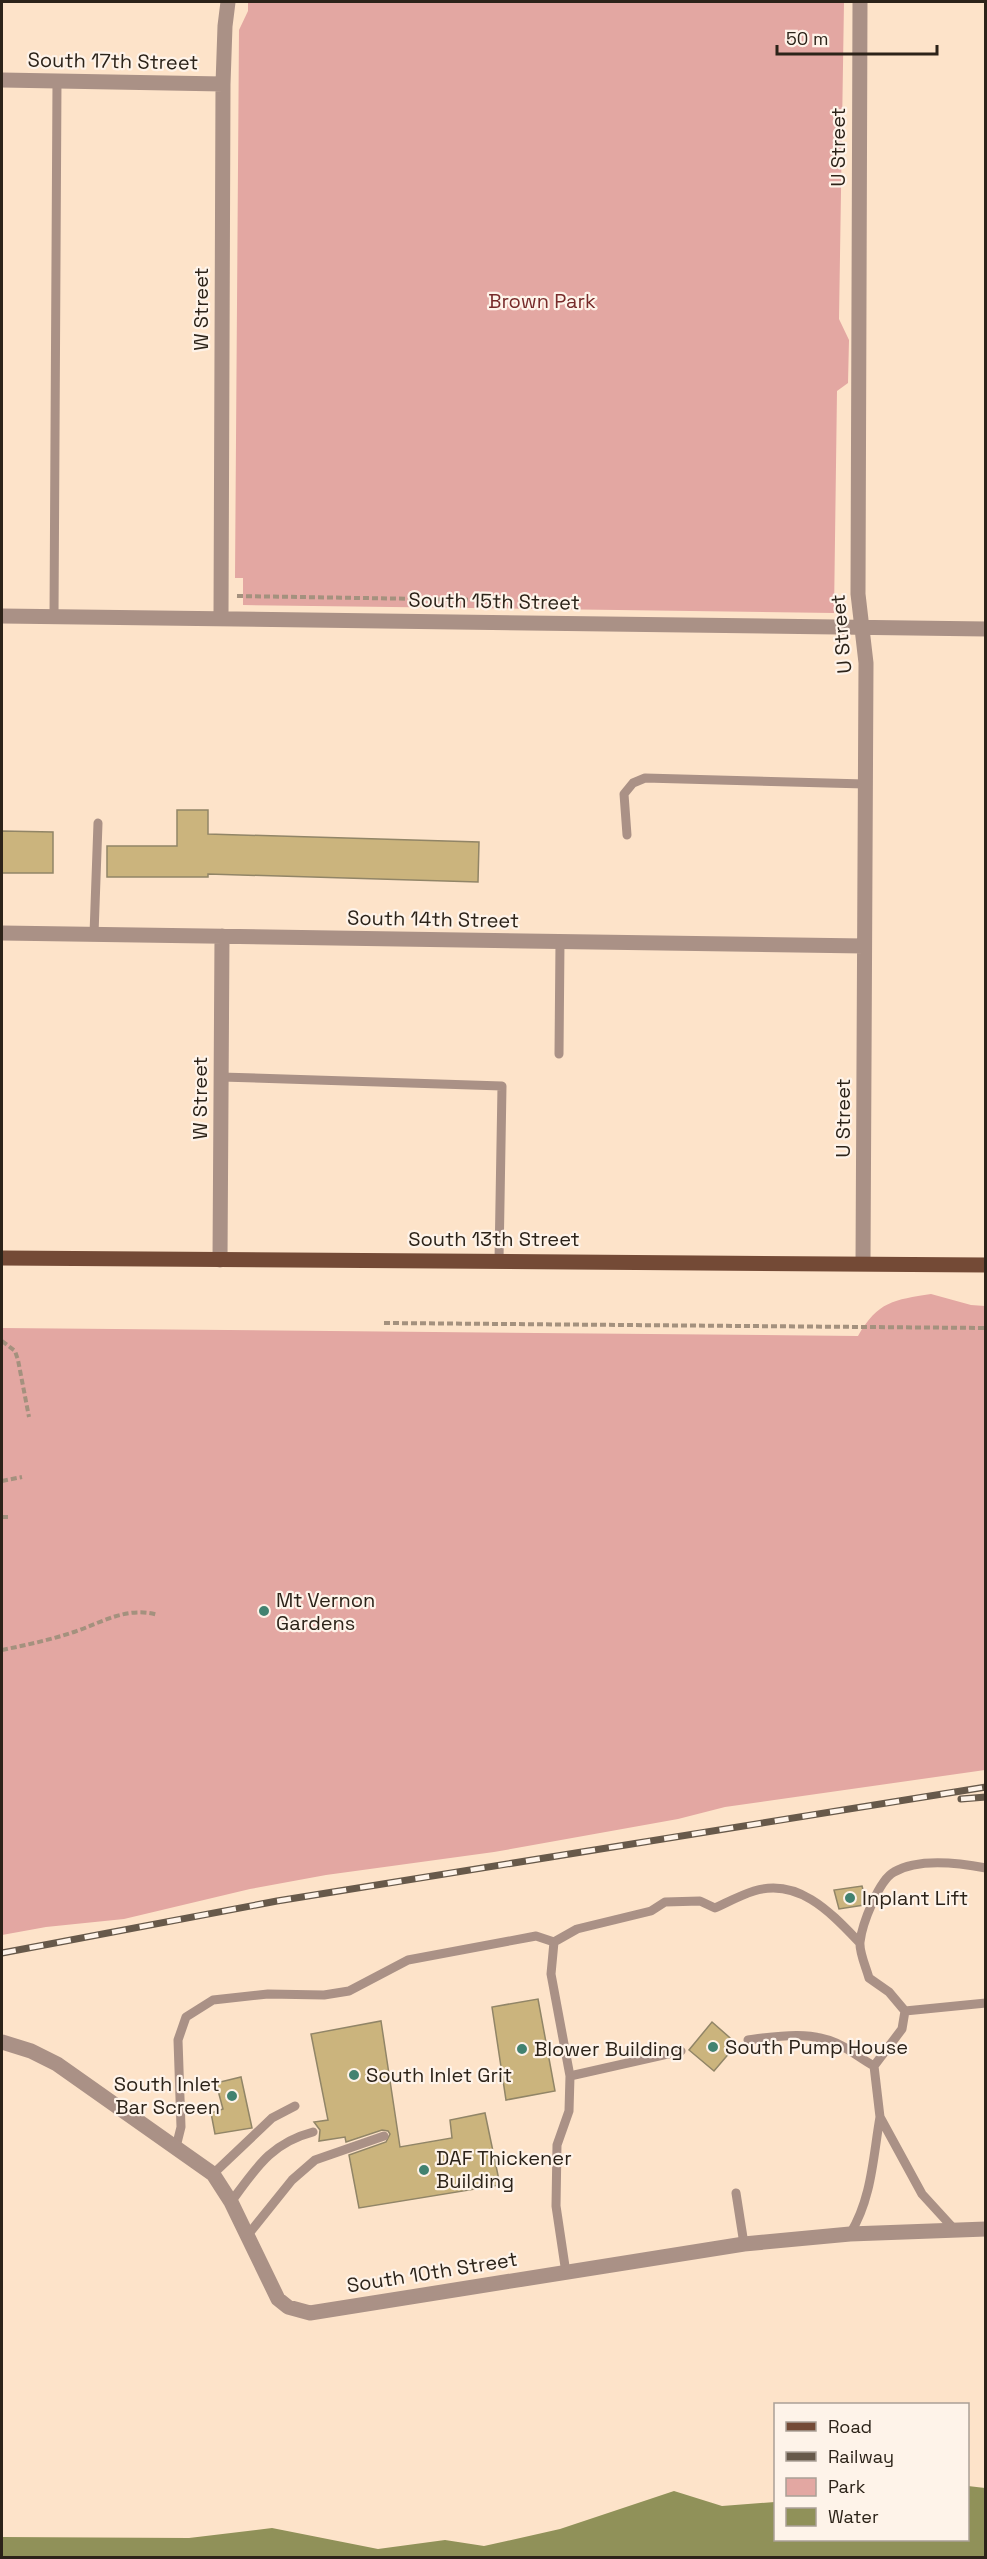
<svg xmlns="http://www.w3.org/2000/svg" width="987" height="2559" font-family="'Space Grotesk',sans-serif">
	<rect width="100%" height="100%" fill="#fde3c9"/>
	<path fill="#e3a7a2" d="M248,2H844L839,319L849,340L848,383L837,391L834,613L243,605V578H235L239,30L248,11Z
		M931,1294L971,1305L985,1306V1770L725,1807L678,1819L494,1852L326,1875L250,1889L124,1919L46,1927L2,1935V1328L858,1336C878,1301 894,1300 931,1294Z"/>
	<path fill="#909159" d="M968,2486L985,2488V2557H2V2537L189,2538L272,2528L378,2549L445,2540L484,2546L560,2529L674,2491L722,2506L775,2502L776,2540H968Z"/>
	<path fill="#cbb47d" stroke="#918567" stroke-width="1.5" d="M177,810H208V834L479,842L478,882L208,874V877H107V846H177Z
		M2,831L53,832V873H2Z
		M862,1886L866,1901L864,1905L839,1909L834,1890Z
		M538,1999L555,2091L506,2100L492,2007Z
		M381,2021L400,2147L452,2138L450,2120L485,2113L500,2185L359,2208L349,2155L386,2142L390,2134L388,2131L382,2130L346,2142L345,2137L319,2141L320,2130L314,2122L328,2120L311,2034Z
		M712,2022L737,2044L714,2071L689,2050Z
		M241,2077L252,2128L215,2134L211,2113L223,2109L216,2083Z"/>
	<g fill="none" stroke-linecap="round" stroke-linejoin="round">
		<path stroke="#a4917e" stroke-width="4" stroke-dasharray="6 3" stroke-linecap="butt" d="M237,596L486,600
			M384,1323L986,1328
			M2,1341L15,1351L18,1360L29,1417
			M2,1481L22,1477
			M2,1517H8
			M2,1650C26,1645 50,1640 74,1632C103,1622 127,1606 158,1615"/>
		<path stroke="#aa9186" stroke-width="9" d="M54,616L57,81
			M627,835L624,794L633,783L645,778L865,784
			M94,934L98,823
			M559,1054L560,942
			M221,1077L502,1086L499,1260
			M905,2011L986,2003
			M748,2040C777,2036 814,2030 842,2046C853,2052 863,2060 874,2066
			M570,2076L681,2051
			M176,2147L181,2127L178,2040L186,2017L213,2000L268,1994L324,1995L349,1991L408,1960L536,1936L554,1942
			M213,2174L272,2118L295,2106
			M736,2193L744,2244
			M231,2202C256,2168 271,2143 313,2132
			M954,2229L922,2194L880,2117L874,2066L902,2029L905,2011L889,1992L869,1978C866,1967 859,1952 860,1942C862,1924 879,1880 894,1872C918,1858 960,1863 986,1868
			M850,2234C872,2198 873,2157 880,2117
			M247,2236L292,2180L315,2160L384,2136
			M566,2273L556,2206L557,2145L569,2111L570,2076L551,1974L554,1942L577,1929L651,1911L665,1902L700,1901L715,1908C728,1902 741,1895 754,1891C799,1877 832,1914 860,1943"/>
		<path stroke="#aa9186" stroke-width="15" d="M860,2L858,594L866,663L863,1263
			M2,80L223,84
			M2,616L986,629
			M221,618L223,84L225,26L228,2
			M2,933L864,946
			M220,1260L222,936
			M2,2042L31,2051L57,2064L213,2174L231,2202L278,2299L288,2307L310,2313L744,2244L850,2234L986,2229"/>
		<path stroke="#744a36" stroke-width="15" d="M2,1258L986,1265"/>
		<g stroke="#67594a" stroke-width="7">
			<path id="rail" d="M961,1799L986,1797
				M2,1953L277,1901L986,1787"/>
		</g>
		<use href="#rail" stroke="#fef3e9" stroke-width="4.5" stroke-dasharray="14" stroke-linecap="butt"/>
	</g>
	<g fill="#428270" stroke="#fef3e9" stroke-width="2">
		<circle cx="264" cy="1611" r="6"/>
		<circle cx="850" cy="1898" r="6"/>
		<circle cx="713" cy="2047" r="6"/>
		<circle cx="522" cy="2049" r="6"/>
		<circle cx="354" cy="2075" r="6"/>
		<circle cx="232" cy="2096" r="6"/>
		<circle cx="424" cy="2170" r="6"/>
	</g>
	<g text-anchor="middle" stroke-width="4.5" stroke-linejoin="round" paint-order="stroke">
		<g font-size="20" fill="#2c2319" stroke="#fef3e9">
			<text transform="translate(113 61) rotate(1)" y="7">South 17th Street</text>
			<text transform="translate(838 147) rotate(-90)" y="7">U Street</text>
			<text transform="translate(201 309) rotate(-90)" y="7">W Street</text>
			<text transform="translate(494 601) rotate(1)" y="7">South 15th Street</text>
			<text transform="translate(841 634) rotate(-95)" y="7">U Street</text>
			<text transform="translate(433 919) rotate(1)" y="7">South 14th Street</text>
			<text transform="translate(200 1098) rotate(-90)" y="7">W Street</text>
			<text transform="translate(843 1118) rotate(-90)" y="7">U Street</text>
			<text x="494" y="1246">South 13th Street</text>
			<text transform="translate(432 2272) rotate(-9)" y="7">South 10th Street</text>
		</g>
		<g font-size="20" fill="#772b2a" stroke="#fef3e9">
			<text x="542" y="308">Brown Park</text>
		</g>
		<g font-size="20" fill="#2c2319" stroke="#fef3e9" text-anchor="start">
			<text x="276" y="1607">Mt Vernon<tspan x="276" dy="23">Gardens</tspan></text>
			<text x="862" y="1905">Inplant Lift</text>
			<text x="725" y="2054">South Pump House</text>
			<text x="534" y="2056">Blower Building</text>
			<text x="366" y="2082">South Inlet Grit</text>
			<text x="220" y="2091" text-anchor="end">South Inlet<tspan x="220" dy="23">Bar Screen</tspan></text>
			<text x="436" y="2165">DAF Thickener<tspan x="436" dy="23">Building</tspan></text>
		</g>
	</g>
	<rect width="987" height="2559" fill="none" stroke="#2c2319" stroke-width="6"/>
	<rect x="774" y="2403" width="195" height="138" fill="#fef3e9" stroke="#aaa096" stroke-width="1.5"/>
	<rect x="786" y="2422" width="30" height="9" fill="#744a36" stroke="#aaa096" stroke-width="1.5"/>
	<text x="828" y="2433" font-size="18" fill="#2c2319">Road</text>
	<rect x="786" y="2452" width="30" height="9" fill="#67594a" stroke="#aaa096" stroke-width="1.5"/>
	<text x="828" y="2463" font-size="18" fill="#2c2319">Railway</text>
	<rect x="786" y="2478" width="30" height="18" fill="#e3a7a2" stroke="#aaa096" stroke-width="1.5"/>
	<text x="828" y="2493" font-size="18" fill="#2c2319">Park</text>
	<rect x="786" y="2508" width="30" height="18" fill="#909159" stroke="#aaa096" stroke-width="1.5"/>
	<text x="828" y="2523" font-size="18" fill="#2c2319">Water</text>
	<path d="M777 45v9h160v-9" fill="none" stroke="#2c2319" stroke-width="3"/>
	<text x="786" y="45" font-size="18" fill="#2c2319" stroke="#fef3e9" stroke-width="4.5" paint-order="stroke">50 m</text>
</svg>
